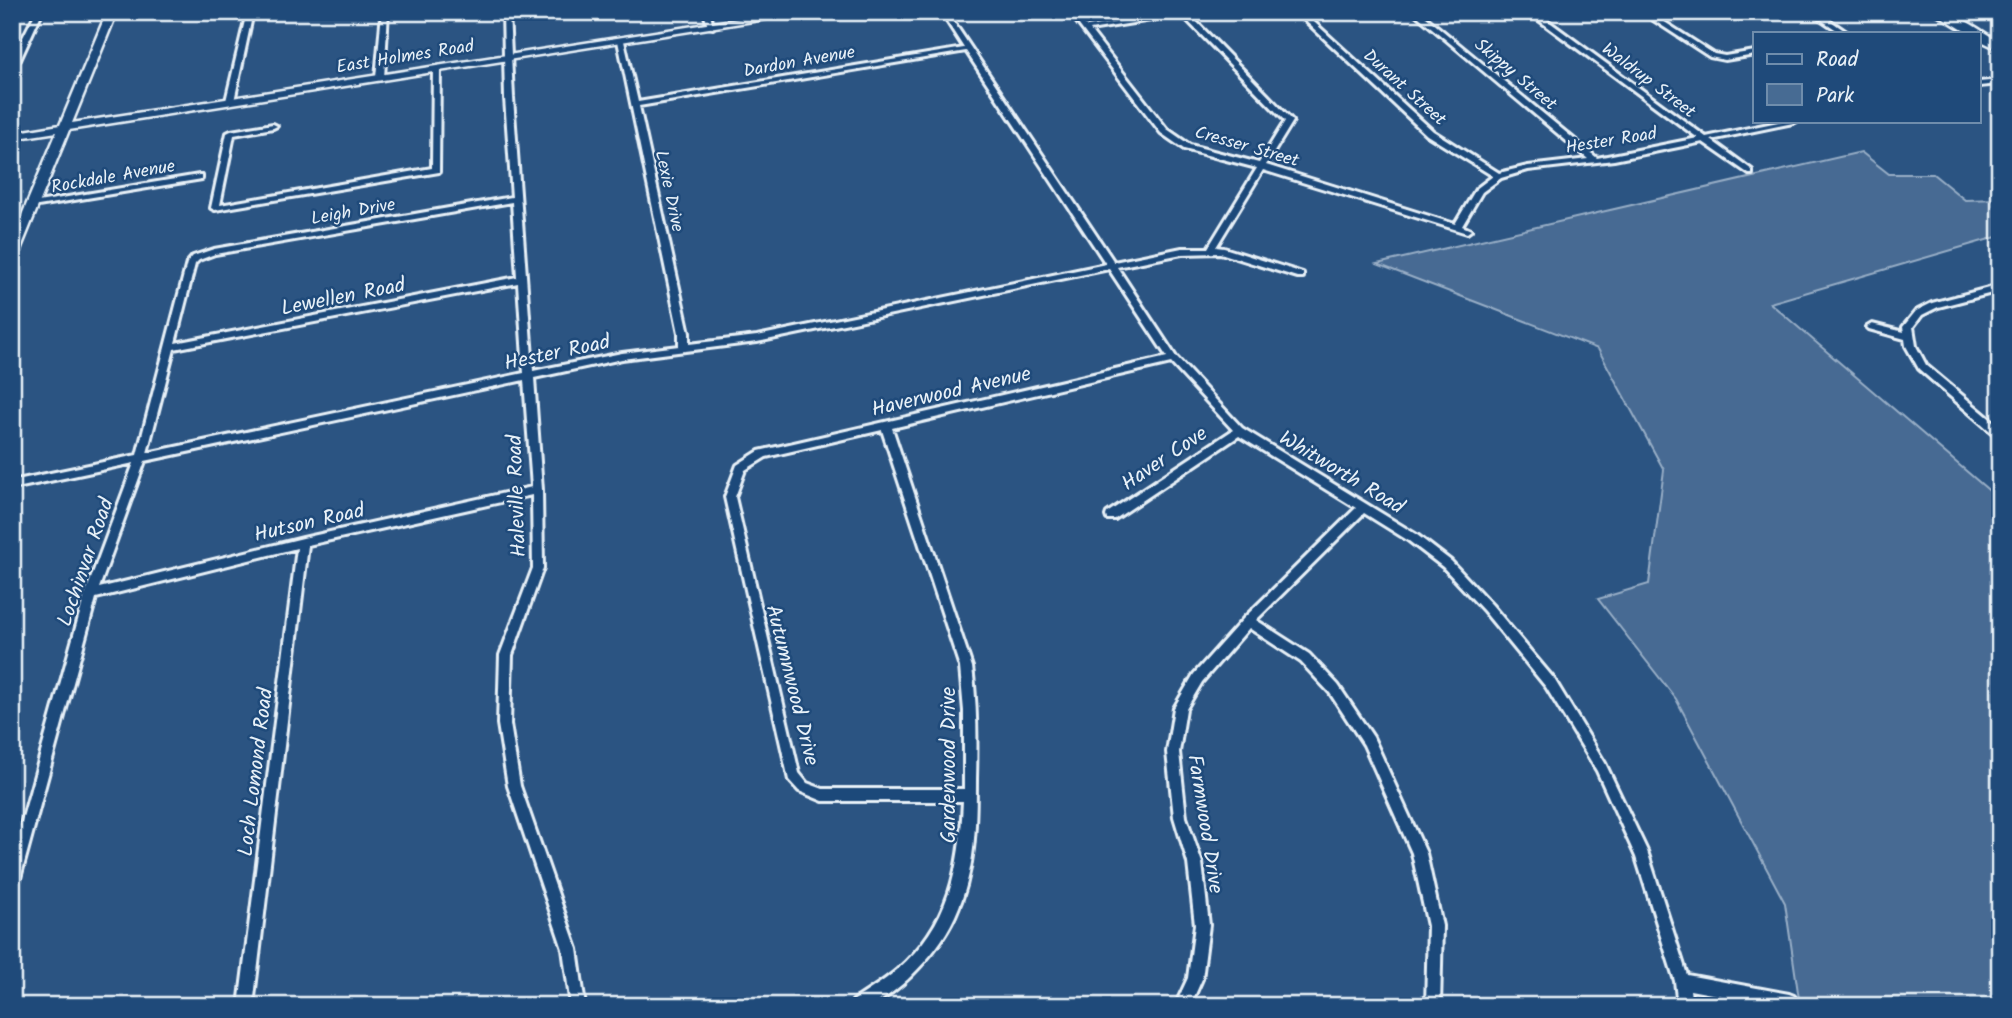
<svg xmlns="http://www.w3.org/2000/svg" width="2012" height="1018" font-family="Kalam,sans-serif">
	<rect width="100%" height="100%" fill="#2b5482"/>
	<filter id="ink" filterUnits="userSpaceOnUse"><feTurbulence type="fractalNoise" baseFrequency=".0143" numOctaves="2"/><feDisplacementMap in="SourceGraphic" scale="14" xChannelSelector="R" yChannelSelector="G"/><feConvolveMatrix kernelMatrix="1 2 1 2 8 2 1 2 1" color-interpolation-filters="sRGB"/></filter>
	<g filter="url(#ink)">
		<path fill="#476b93" stroke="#98aec6" stroke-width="2" d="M1861,152L1889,174H1933L1965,200L2000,199V236L1770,303L2000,500V1006H1800L1785,903L1676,699L1598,599L1649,584L1664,470L1598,349L1377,264Z"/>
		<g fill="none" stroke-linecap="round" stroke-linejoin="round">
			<g stroke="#e8f1f8" stroke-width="6">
				<path id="street" d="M36,12H42L20,60L12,63V59Z
					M247,12H253L234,101L230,103L226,101Z
					M382,12H388L384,78L380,80L376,78Z
					M503,12H509L513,98L533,371L622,353L679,346V333L618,41L621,39L624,41L638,102L964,48L941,12H947L1114,262L1182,248H1208L1257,168L1184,149L1161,133L1069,12H1076L1087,27L1176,12H1187L1293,121L1266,165L1455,224L1476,189L1493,176L1427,135L1296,12H1303L1433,131L1499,173L1528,166L1588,159L1413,12H1420L1597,158L1698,138L1528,12H1536L1706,137L1783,121H1797L1793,123L1711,140L1752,170V174H1749L1703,142L1614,160L1528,170L1501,178L1482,192L1462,226L1471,230L1467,233L1263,170L1216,247L1224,248L1303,273V277H1297L1220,253L1182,254L1117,267L1176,357L1242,428L1417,535L1451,561L1492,605L1554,679L1605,763L1647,851L1687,975L1789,994L1794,996L1796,1001L1794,1006H1776L1690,990L1692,1006H1678L1675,981L1636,857L1597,771L1546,687L1484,611L1443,567L1409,541L1364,513L1256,620L1309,654L1338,685L1373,737L1426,853L1442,926L1440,1006H1426L1428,926L1412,853L1364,745L1330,693L1301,662L1249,628L1202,682L1186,709L1179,752L1186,817L1202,863L1209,925L1202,979L1190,1006H1175L1188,978L1195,925L1188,863L1174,817L1167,752L1174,708L1194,674L1244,618L1356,508L1239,436L1115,519H1107L1106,516L1107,513L1233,430L1171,363L892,428L972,667C977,704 977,742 976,779C976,825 975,874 955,916C944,940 929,958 911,976C902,985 884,1000 872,1005C866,1007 857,1006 851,1006L853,1001C867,991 883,982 897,970C950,924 960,868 963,801H823L799,791L789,780L725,497L737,465L759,451L1167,357L1109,269L757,342L622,359L534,378L542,490L543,568L512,655L510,724L520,786L577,949L585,1006H571L563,949L508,786L498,724L500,655L533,568L532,495L308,545L253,1006H239L297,548L96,598L19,882L17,887L12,889V857L85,595L134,463L12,489V481L137,455L187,263L193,256L214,249L512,197L505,98ZM1182,15L1285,121L1259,163L1190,145L1167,129L1090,30ZM966,51L1106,264L757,336L689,344V333L639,106ZM512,202L517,277L175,343L195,264L199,260L215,254ZM518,283L524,373L147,453L174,349ZM524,380L532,487L303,538L99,588L145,461ZM882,430L960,667L964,711V789H823L807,783L799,773L735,497L745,470L766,457Z
					M704,12H710L713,28L708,27Z
					M1641,12H1649L1714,54L1725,56L1755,51V55L1725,60L1710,57Z
					M1810,12H1818L1848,33H1841Z
					M433,67L440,69L439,172L215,210L211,208L227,133L231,131L273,124L277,126L273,128L234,135L220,205L432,168Z
					M2000,80V84L1979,86V82Z
					M199,175H202V179L32,207L28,205L32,203Z
					M2000,285V291L1938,307L1922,315L1913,327L1916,346L1926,365L2000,427V437L1996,436L1919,369L1906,346L1905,339L1869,329L1867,327L1872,324L1904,332L1903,327L1916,311L1932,303Z"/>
			</g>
			<g stroke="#e8f1f8" stroke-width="5">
				<path id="secondary" d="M107,12H117L72,123L783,12H809L69,130L18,255L12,259V239L57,132L12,139V133L60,125Z"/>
			</g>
			<g stroke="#e8f1f8" stroke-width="5">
				<path id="primary" d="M1934,12C1958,12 1979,30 2000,42V50L1979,40V33H1968Z"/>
			</g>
			<use href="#street" fill="#1f4a7a" fill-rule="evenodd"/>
			<use href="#secondary" fill="#1f4a7a" fill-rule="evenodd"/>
			<use href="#primary" fill="#1f4a7a" fill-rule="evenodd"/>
		</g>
	</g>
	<g text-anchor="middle" stroke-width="5" stroke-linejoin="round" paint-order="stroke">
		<g font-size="18" fill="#e8f1f8" stroke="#1f4a7a">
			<text transform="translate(405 56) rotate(-9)" y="6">East Holmes Road</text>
			<text transform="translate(799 61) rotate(-10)" y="6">Dardon Avenue</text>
			<text transform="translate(1516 74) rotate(40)" y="6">Skippy Street</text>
			<text transform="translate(1649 80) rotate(37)" y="6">Waldrup Street</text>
			<text transform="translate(1405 87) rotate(42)" y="6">Durant Street</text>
			<text transform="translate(1611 140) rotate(-9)" y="6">Hester Road</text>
			<text transform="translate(1247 146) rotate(16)" y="6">Cresser Street</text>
			<text transform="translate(113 176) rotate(-10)" y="6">Rockdale Avenue</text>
			<text transform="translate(670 191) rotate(78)" y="6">Lexie Drive</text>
			<text transform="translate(353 211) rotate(-10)" y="6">Leigh Drive</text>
		</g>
		<g font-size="21" fill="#e8f1f8" stroke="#1f4a7a">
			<text transform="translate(343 296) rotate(-11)" y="7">Lewellen Road</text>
			<text transform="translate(557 352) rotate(-12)" y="7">Hester Road</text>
			<text transform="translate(951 391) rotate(-13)" y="7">Haverwood Avenue</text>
			<text transform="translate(1164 458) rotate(-34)" y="7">Haver Cove</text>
			<text transform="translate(1342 472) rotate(31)" y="7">Whitworth Road</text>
			<text transform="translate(516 496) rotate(-92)" y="7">Haleville Road</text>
			<text transform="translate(309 522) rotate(-13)" y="7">Hutson Road</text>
			<text transform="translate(85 562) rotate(-71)" y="7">Lochinvar Road</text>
			<text transform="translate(793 685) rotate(76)" y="7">Autumnwood Drive</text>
			<text transform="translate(948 765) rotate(-90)" y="7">Gardenwood Drive</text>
			<text transform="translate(255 772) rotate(-83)" y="7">Loch Lomond Road</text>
			<text transform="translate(1206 824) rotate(81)" y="7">Farmwood Drive</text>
		</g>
	</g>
	<rect width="2012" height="1018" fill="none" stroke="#1f4a7a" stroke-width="42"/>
	<rect x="21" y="21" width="1970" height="976" fill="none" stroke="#e8f1f8" stroke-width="2.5" filter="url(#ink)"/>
	<rect x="1753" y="32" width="228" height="91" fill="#1f4a7a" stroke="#6f8dac" stroke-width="2"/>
	<rect x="1767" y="54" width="35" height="10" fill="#1f4a7a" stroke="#6f8dac" stroke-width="2"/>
	<text x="1816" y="66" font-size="21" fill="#e8f1f8">Road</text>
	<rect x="1767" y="84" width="35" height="21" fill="#476b93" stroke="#6f8dac" stroke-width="2"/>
	<text x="1816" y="102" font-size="21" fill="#e8f1f8">Park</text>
</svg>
